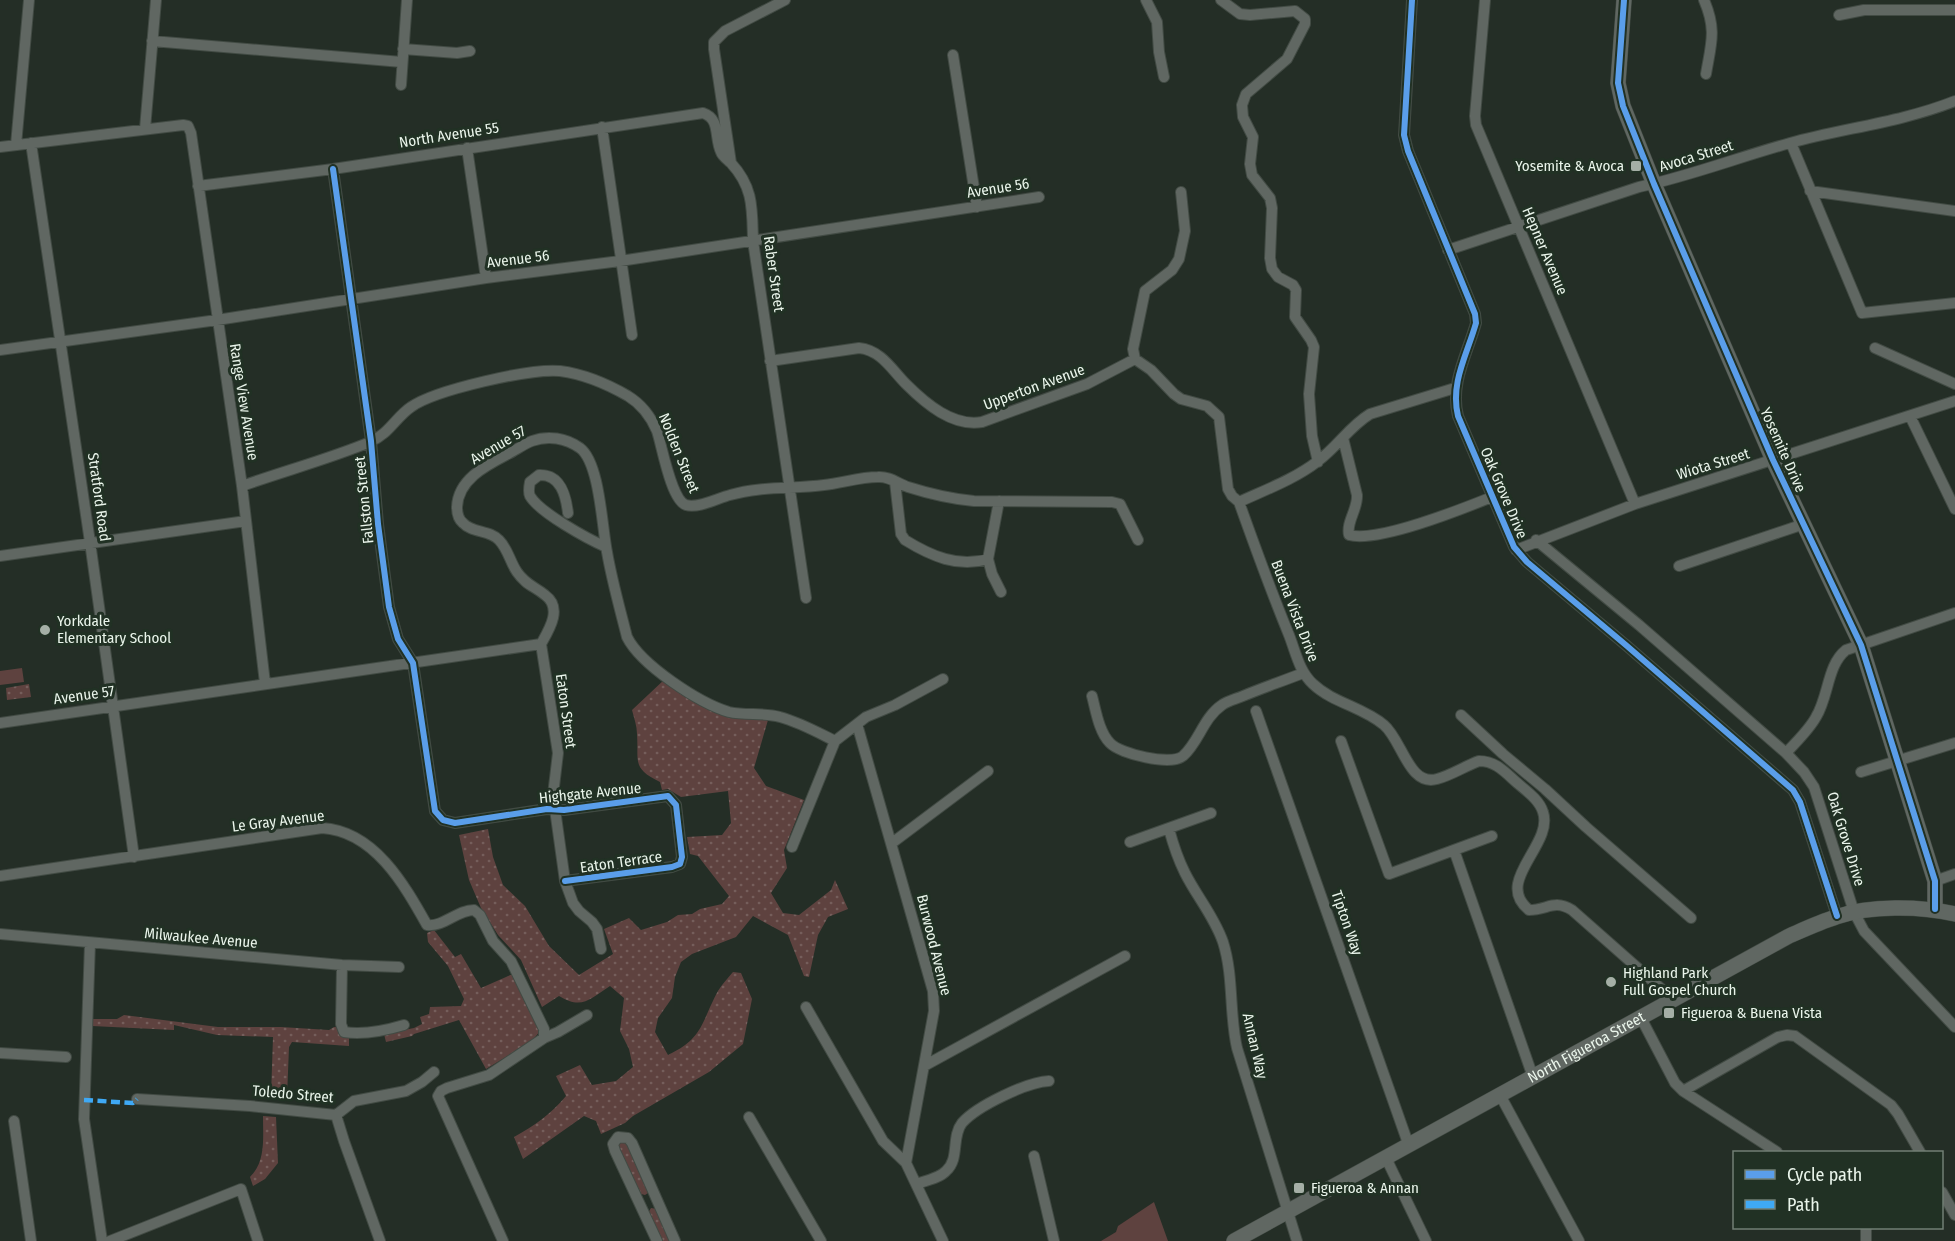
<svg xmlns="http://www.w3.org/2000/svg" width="1955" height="1241" font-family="'Fira Sans Condensed',sans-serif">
	<defs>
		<pattern id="grass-dots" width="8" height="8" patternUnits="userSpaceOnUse" patternTransform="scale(1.5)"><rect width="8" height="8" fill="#5e423f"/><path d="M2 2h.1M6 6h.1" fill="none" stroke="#755e5b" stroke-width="1.8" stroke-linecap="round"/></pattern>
	</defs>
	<rect width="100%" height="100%" fill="#242e26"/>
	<path fill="url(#grass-dots)" d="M665,679L704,705L768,720L754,768L766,786L804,800L784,850L787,868L771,893L783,913L799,915L831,890L835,880L848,909L828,917L818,935L809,977L804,976L788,935L753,916L736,937L692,954L681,962L675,977L672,998L658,1018L655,1032L668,1055C704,1038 701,1022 718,991C722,984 728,978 733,972L741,973L752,999L743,1044L709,1072L633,1116L625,1123L601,1134L596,1121L584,1116L523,1159L514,1137C534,1126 551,1114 566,1096L556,1076L580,1065L592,1085L616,1081L633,1067L629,1049L620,1031L624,998L610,986C590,999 582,1010 559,996L542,1007L521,960L498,935L481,908L469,880L459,835L488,829L493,857L503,885L525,906L549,946L579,975L613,954L604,929L629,918L641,930L667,922L678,915L692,914L700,909L722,904L729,896L698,856L690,854L687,837L722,835L731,823L728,791L681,797L668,789L662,790L660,782C631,768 639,761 637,734C637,726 634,718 632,710Z
		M29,684L31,697L7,700L6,688Z
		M434,930L455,957L461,954L481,988L515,973L540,1031L532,1041L486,1069L459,1020L414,1034L412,1036L386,1042L384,1034L414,1028L422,1024L420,1017L429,1014L430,1007L461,1006L464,999L448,966L428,942L427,933Z
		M124,1015L218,1027H281L329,1030L334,1027H338L349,1035V1046L292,1042L289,1047L287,1097L271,1096L273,1037L217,1035L174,1025V1030L92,1026L93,1019H117Z
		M263,1116L276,1117L278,1163L265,1179L253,1186L250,1177C266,1162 263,1137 263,1116Z
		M626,1141L648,1189V1193L645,1195L641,1194L618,1145L619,1142Z
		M651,1208L657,1209L672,1241H661L648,1213Z"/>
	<path fill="#5e423f" d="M22,668L24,682L0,685V671Z
		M1154,1202L1168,1241H1101L1116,1232L1118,1226Z"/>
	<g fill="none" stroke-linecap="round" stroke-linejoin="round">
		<g stroke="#424b44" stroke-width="12">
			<path id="street" d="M785,0L725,31L714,42V49L731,163C754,188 752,209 753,241L806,598
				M1146,0L1157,22L1159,52L1164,77
				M1221,0L1240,14L1250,15L1295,11L1305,19V24L1287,59L1246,94L1242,105L1243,117L1253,137L1250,164L1252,175L1270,198L1272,208L1270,258L1272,269L1278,277L1293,285L1296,290L1295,317L1311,340L1314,347L1309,394L1312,436L1318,462
				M1412,0L1404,135L1408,151L1475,314L1476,323C1467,355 1450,383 1458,416L1514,547L1527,562L1627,646L1793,790L1800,802L1837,916
				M1485,0L1475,116L1476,125L1635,504
				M1704,0C1717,30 1711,44 1706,74
				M1839,15L1864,10H1955
				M152,41L402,62
				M403,49L457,53L470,51
				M953,55L977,207
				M401,85L407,0
				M602,127L632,335
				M145,129L156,0
				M31,143L90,542L134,857
				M1791,143L1862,313L1955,303
				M16,145L29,0
				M0,147L183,125L188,126L191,133L242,486L265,683
				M467,148L486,278
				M333,169L371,441L378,524L389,607L398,639L413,663L435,811L443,820L455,823L547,809L564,810L668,796L676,805L682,857L680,864L672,867L565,881
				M198,186L333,169L703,113C721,119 714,138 721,152C722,156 728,160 731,163
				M1810,191L1955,211
				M1448,250L1639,187C1690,176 1739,157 1790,143C1845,128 1902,122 1955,101
				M1875,348L1955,384
				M0,350L217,320L486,278L620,261L1039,197
				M1135,359L1133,349L1145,291L1172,270L1179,259L1185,231L1181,192
				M770,361L859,348C881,350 892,370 906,384C926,404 953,427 982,422L1087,384L1135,359L1151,370L1174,394L1181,399L1207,406L1219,417L1228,489L1232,496L1239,502
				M1910,416L1955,509
				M1343,438L1357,495C1358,509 1346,522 1349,535C1378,543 1462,509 1492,497
				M895,482L901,534L905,540C931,556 958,568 988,559
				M242,486C284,471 329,459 370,442C389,434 396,417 411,407C435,390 531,368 560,371C583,374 609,385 628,396C641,404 651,417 657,431C662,446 671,500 686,505C698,509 718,498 730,495C761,486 793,489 824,485C842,483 860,477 878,477C889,476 899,484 908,487C930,494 952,499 974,501L1112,502L1120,504L1138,540
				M999,501L988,559L992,574L1001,592
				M1239,502C1255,547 1271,591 1289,635C1296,653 1299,671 1313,684C1333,703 1363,707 1384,725C1402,740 1409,787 1437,779C1452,775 1465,766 1479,761C1495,761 1504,771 1515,781C1525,790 1539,799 1543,812C1554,845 1493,881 1529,910C1548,910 1553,899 1572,910L1674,1000
				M1239,502C1265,490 1295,479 1318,461C1337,447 1350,426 1370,414L1455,388
				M568,513C566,496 561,474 539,475L530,482C529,487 528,492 530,496C540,513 588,539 606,547
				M1536,540L1639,625L1786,753L1804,772L1814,787L1854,912L1864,931L1955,1027
				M1516,550L1635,504L1955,401
				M0,556L246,521
				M1679,566L1804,524
				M541,644C549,630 563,608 545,595C534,586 526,585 517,572C510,562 508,549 499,540C490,530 472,533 463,523C458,519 457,513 457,507C458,479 487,465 508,454C516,450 524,444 532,441C548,435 566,438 580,448C600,463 602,528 607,552C612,581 620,609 627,637C641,665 699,703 729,712C746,716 764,712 780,717C799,722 817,732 835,741
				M541,644L558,753L553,795L565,881L573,903L579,911L592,922L597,929L601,949
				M1092,696C1096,711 1099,732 1110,743C1120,754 1171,766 1183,756C1199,742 1203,718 1222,705C1227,701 1236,699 1243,696C1262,688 1283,681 1303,673
				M1256,711L1409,1146
				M1461,715L1503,754L1545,789L1586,827L1691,918
				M0,723L541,644
				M857,724L933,991L934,1011L906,1163L943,1241
				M1341,741L1389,874L1492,836
				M1786,753C1796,742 1809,730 1816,717C1829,696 1827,665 1846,650L1955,613
				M1861,772L1955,743
				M1169,829C1173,844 1178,859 1185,873C1197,897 1214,916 1223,942C1234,977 1229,1013 1237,1048L1297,1241
				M1130,842L1211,813
				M892,843L988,771
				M792,847L835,741L866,717L895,705L943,679
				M1454,850L1533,1077
				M0,876L322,828C374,831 404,884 427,925C444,927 457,910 474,910L480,915L493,941L511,961L544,1029V1038
				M1935,881L1955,874
				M0,934L342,965L399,967
				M90,943L84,1119L102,1241
				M342,965L341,1024L344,1032C364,1035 384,1031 404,1025
				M806,1007L883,1141L906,1163
				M1641,1018L1675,1083L1683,1091L1777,1152
				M0,1053L66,1057
				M924,1066L1125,956
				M1683,1091L1778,1037L1787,1035L1795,1036L1891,1105L1898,1114L1920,1152
				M1500,1095L1579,1241
				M137,1099L250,1106L336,1115L354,1101L406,1091L422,1082L434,1072
				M336,1115L344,1141L380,1241
				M749,1117L821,1241
				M14,1121L31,1241
				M1034,1156L1054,1241
				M1386,1158L1426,1241
				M916,1184C925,1181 940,1178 946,1171C960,1159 951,1137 962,1123C977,1106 1027,1082 1049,1081
				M1942,1192L1955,1215
				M1866,1228V1241
				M110,1241L241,1189L258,1241
				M503,1241L438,1096L441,1091L447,1088L489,1075L544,1038L558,1032L587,1015
				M657,1241L615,1151L613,1144L618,1137L628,1138L632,1143L675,1241"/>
		</g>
		<g stroke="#424b44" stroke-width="16">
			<g id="secondary">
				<path d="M1624,0L1618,83L1623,106L1654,184L1773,460L1861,645L1935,881V909"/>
				<path id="s1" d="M1234,1241L1789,936C1805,929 1820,922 1836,917C1870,905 1920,906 1955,914"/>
			</g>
		</g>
		<use href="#street" stroke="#606762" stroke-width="10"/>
		<use href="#secondary" stroke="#606762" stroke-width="15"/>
		<path stroke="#3fa9f5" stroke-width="4.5" stroke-dasharray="9 4.5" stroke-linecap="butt" d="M84,1100L133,1103L137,1099"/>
		<g stroke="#213124" stroke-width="10">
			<path id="cycleway" d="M1412,0L1404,135L1408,151L1475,314L1476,323C1467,355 1450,383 1458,416L1514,547L1527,562L1627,646L1793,790L1800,802L1837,916
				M1624,0L1618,83L1623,106L1654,184L1773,460L1861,645L1935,881V909
				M333,169L371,441L378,524L389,607L398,639L413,663L435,811L443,820L455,823L547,809L564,810L668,796L676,805L682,857L680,864L672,867L565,881"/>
		</g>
		<use href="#cycleway" stroke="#5a9eea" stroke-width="6"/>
	</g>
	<g fill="#a5afa6" stroke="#213124" stroke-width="2">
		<rect x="1630" y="160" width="12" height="12" rx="3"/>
		<circle cx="45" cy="630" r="6"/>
		<circle cx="1611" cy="982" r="6"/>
		<rect x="1663" y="1007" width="12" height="12" rx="3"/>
		<rect x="1293" y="1182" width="12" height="12" rx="3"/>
	</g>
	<g text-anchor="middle" stroke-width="6" stroke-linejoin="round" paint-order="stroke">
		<g font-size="15" fill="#eaf5eb" stroke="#213124">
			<text transform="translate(449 135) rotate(-9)" y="5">North Avenue 55</text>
			<text transform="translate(1696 156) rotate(-17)" y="5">Avoca Street</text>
			<text transform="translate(998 188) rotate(-9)" y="5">Avenue 56</text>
			<text transform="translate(1545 251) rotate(67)" y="5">Hepner Avenue</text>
			<text transform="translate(518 259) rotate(-7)" y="5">Avenue 56</text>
			<text transform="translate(774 274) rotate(82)" y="5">Raber Street</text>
			<text transform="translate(1034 387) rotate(-20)" y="5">Upperton Avenue</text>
			<text transform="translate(244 402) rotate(81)" y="5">Range View Avenue</text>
			<text transform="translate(498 445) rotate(-30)" y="5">Avenue 57</text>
			<text transform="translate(1783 450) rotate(66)" y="5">Yosemite Drive</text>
			<text transform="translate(679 453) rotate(68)" y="5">Nolden Street</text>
			<text transform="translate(1713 464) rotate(-17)" y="5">Wiota Street</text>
			<text transform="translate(1504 493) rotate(67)" y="5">Oak Grove Drive</text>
			<text transform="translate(99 497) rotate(82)" y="5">Stratford Road</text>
			<text transform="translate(364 500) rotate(-96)" y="5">Fallston Street</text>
			<text transform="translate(1295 611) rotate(69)" y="5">Buena Vista Drive</text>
			<text transform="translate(84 695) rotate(-8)" y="5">Avenue 57</text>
			<text transform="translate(566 711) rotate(82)" y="5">Eaton Street</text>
			<text transform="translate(590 793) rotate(-6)" y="5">Highgate Avenue</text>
			<text transform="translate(278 821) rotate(-7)" y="5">Le Gray Avenue</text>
			<text transform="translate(1846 839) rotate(73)" y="5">Oak Grove Drive</text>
			<text transform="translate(621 862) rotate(-8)" y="5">Eaton Terrace</text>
			<text transform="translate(1347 923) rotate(71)" y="5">Tipton Way</text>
			<text transform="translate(201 938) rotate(5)" y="5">Milwaukee Avenue</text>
			<text transform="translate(934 945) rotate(76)" y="5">Burwood Avenue</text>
			<text transform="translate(1255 1046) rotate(77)" y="5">Annan Way</text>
			<text dy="5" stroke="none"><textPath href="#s1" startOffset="402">North Figueroa Street</textPath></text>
			<text transform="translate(293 1094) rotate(5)" y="5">Toledo Street</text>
		</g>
		<g font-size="15" fill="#eaf5eb" stroke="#213124" text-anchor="start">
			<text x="1624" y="171" text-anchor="end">Yosemite &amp; Avoca</text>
			<text x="57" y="626">Yorkdale<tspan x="57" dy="17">Elementary School</tspan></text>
			<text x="1623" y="978">Highland Park<tspan x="1623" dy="17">Full Gospel Church</tspan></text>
			<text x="1681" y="1018">Figueroa &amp; Buena Vista</text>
			<text x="1311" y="1193">Figueroa &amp; Annan</text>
		</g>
	</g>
	<rect x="1733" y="1151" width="210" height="78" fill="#213124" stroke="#717f74" stroke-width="1.5"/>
	<rect x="1745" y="1170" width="30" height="9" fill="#5a9eea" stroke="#717f74" stroke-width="1.5"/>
	<text x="1787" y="1181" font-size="18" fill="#eaf5eb">Cycle path</text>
	<rect x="1745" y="1200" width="30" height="9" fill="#3fa9f5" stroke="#717f74" stroke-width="1.5"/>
	<text x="1787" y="1211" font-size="18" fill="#eaf5eb">Path</text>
</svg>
